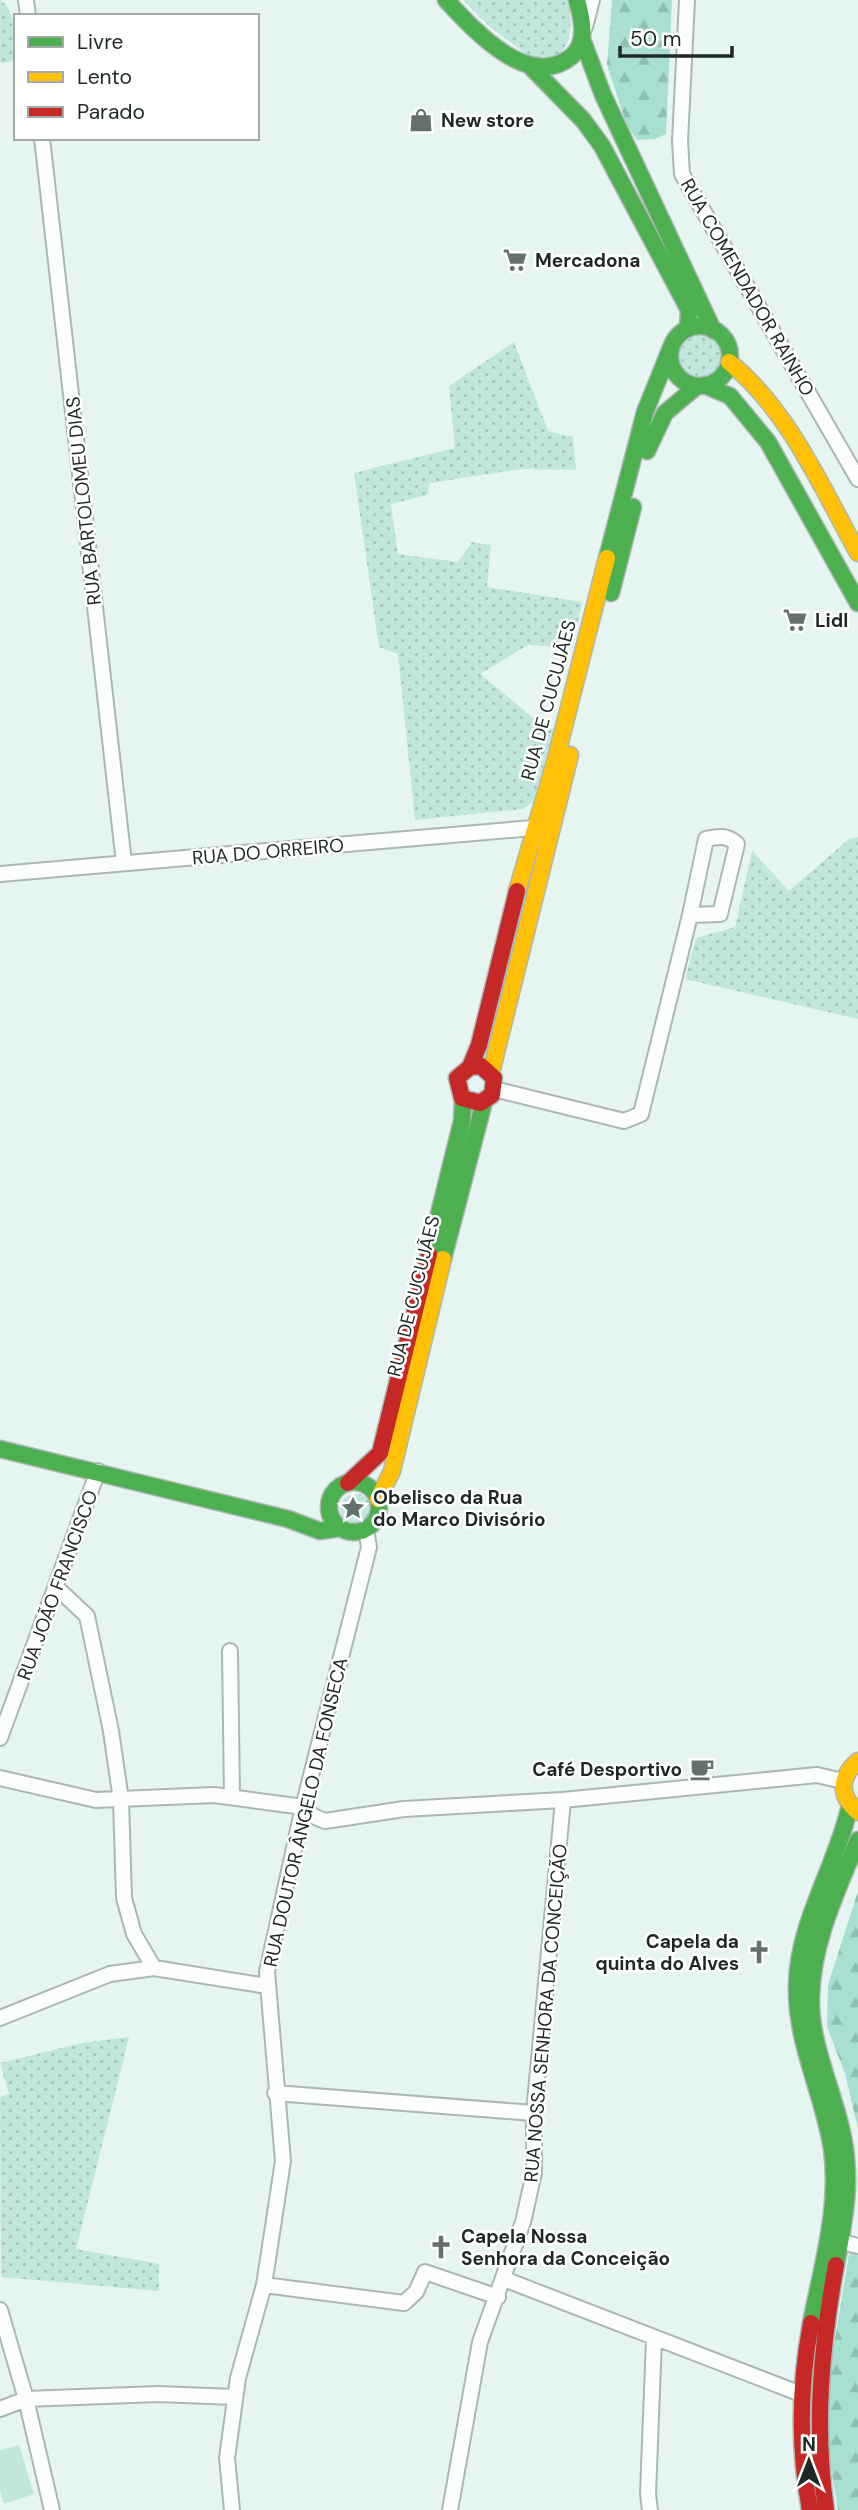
<svg xmlns="http://www.w3.org/2000/svg" width="858" height="2510" font-family="'DM Sans',sans-serif">
	<defs>
		<pattern id="grass-dots" width="8" height="8" patternUnits="userSpaceOnUse" patternTransform="scale(1.75)"><rect width="8" height="8" fill="#c1e6db"/><path d="M2 2h.1M6 6h.1" fill="none" stroke="#a5c5bc" stroke-width="1.8" stroke-linecap="round"/></pattern>
		<pattern id="forest-firs" width="22" height="20" patternUnits="userSpaceOnUse" patternTransform="scale(1.75)"><rect width="22" height="20" fill="#a7dfd0"/><path d="M5 1l3.5 6h-7zM16 11l3.5 6h-7z" fill="#8fbfb2"/></pattern>
	</defs>
	<rect width="100%" height="100%" fill="#e6f5f0"/>
	<path fill="url(#grass-dots)" d="M0,0C17,10 16,43 16,61L0,63Z
		M463,0H569C572,31 574,62 533,59L491,28Z
		M679 358a23 23 0 1 1 46 0a23 23 0 1 1-46 0Z
		M514,342L548,431L573,437L576,470L521,469L430,483L427,495L391,504L398,554L458,562L472,542L491,545L487,587L582,602L573,648L528,645L480,674L543,726L554,729L533,802L523,809L415,820L398,654L379,647L354,473L455,448L449,386Z
		M858,837V1019L685,979L696,938L735,927L752,851L789,891L849,839Z
		M340 1510a16 16 0 1 1 32 0a16 16 0 1 1-32 0Z
		M129,2037L76,2249L159,2264V2291L1,2277L0,2097L9,2094L0,2063L82,2043Z"/>
	<path fill="url(#forest-firs)" d="M612,0H672L666,134L655,139L637,140L627,126L607,65Z
		M858,1891V2129L845,2073L827,2027L828,1985Z
		M858,2252V2510H838L828,2452L829,2376L849,2254Z"/>
	<path fill="#c1e6db" d="M19,2445L34,2494L4,2504L0,2490V2450Z"/>
	<g fill="none" stroke-linecap="round" stroke-linejoin="round">
		<g stroke="#acb7b4" stroke-width="18">
			<path id="street" d="M26,0L28,16
				M687,0L680,141L682,174L858,479
				M585,27L592,0
				M42,138L124,863
				M0,874L544,827
				M494,1089L624,1121L641,1114L690,915L720,914L737,844C727,835 719,836 706,839L690,915
				M57,1588L87,1616L111,1731L121,1800L124,1898L134,1934L154,1968
				M230,1651L232,1796
				M0,1738L98,1471
				M0,1778L96,1800L214,1795L303,1807
				M303,1807L313,1816L325,1821L404,1809L563,1800L817,1775L843,1781
				M0,2018L110,1974L154,1968L267,1986
				M275,2093L534,2113
				M841,2242L858,2246
				M504,2279L801,2394
				M264,2285L404,2303L416,2292L425,2272L498,2297
				M0,2310L26,2399L52,2510
				M0,2409L26,2399L158,2394L235,2397
				M232,2510L227,2458L238,2378L264,2285L283,2161L267,1972L303,1807L369,1547L366,1530
				M450,2510L480,2342L523,2222L534,2173V2113L563,1800
				M650,2510L648,2494L654,2339"/>
		</g>
		<g stroke="#acb7b4" stroke-width="19">
			<path id="fast" d="M446,0C473,29 529,92 572,56C588,42 582,18 577,0
				M582,39L603,95L713,330
				M530,66L583,120L602,146L689,310L688,329
				M670 356a30 30 0 1 1 60 0a30 30 0 1 1-60 0Z
				M704,385L730,396L768,442L858,603
				M647,451L665,413L697,386
				M607,558L645,412L672,345
				M611,593L633,507
				M429,1254L462,1121L463,1099
				M443,1259L484,1102
				M0,1449L288,1519L320,1531L340,1528
				M329 1507a25 25 0 1 1 50 0a25 25 0 1 1-50 0Z
				M836,2265C845,2217 853,2176 841,2128C831,2085 810,2042 811,1998C812,1942 837,1891 858,1840
				M811,2323C822,2267 840,2207 832,2149C823,2092 795,2042 797,1983C799,1920 837,1865 850,1805"/>
		</g>
		<g stroke="#acb7b4" stroke-width="19">
			<path id="slow" d="M729,362C788,409 822,488 858,553
				M517,891L556,758L607,558
				M491,1073L570,755
				M378,1499L392,1471L443,1259
				M858,1761C839,1777 839,1796 858,1812"/>
		</g>
		<g stroke="#acb7b4" stroke-width="19">
			<path id="jam" d="M470,1067L481,1066L494,1078L492,1095L480,1103L462,1098L457,1078L470,1067L479,1045L517,891
				M348,1483L380,1453L429,1254
				M810,2510C798,2446 799,2387 811,2323
				M826,2510C814,2427 821,2348 836,2265"/>
		</g>
		<use href="#street" stroke="#fbfefd" stroke-width="14"/>
		<use href="#fast" stroke="#4caf50" stroke-width="16"/>
		<use href="#slow" stroke="#ffc107" stroke-width="16"/>
		<use href="#jam" stroke="#c62828" stroke-width="16"/>
	</g>
	<defs>
		<g id="shop-bare" transform="scale(1.89)"><path d="M-5-2.5h2.3a2.7 3.5 0 0 1 5.4 0H5L5.5 6h-11ZM-1.5-2.5h3a1.5 2.3 0 0 0-3 0Z" fill="#64706c" stroke="#fff" stroke-width="2.5" paint-order="stroke"/></g>
		<g id="supermarket-bare" transform="scale(1.89)"><path d="M-6-5.5h2.5l.6 2H6L4.5 2H-2.5L-4.4-4H-6ZM-1.5 3.2a1.3 1.3 0 1 0 .1 0ZM3 3.2a1.3 1.3 0 1 0 .1 0Z" fill="#64706c" stroke="#fff" stroke-width="2.5" paint-order="stroke"/></g>
		<g id="sight-bare" transform="scale(1.89)"><path d="M0-6L1.8-2.2L6-1.7L2.9 1.2L3.7 5.4L0 3.3L-3.7 5.4L-2.9 1.2L-6-1.7L-1.8-2.2Z" fill="#64706c" stroke="#fff" stroke-width="2.5" paint-order="stroke"/></g>
		<g id="cafe-bare" transform="scale(1.89)"><path d="M-5.5-4.5H6V0H3Q3 3.5 0 3.5H-2.5Q-5.5 3.5-5.5 0ZM3-3.2v2h1.7v-2ZM-6 4.5H4V6H-6Z" fill="#64706c" stroke="#fff" stroke-width="2.5" paint-order="stroke"/></g>
		<g id="church-bare" transform="scale(1.89)"><path d="M-1.2-6h2.4v3.5h3.3v2.4h-3.3V6h-2.4V-.1h-3.3v-2.4h3.3Z" fill="#64706c" stroke="#fff" stroke-width="2.5" paint-order="stroke"/></g>
	</defs>
	<g fill-rule="evenodd">
		<use href="#shop-bare" x="421" y="120"/>
		<use href="#supermarket-bare" x="515" y="260"/>
		<use href="#supermarket-bare" x="795" y="620"/>
		<use href="#sight-bare" x="353" y="1508"/>
		<use href="#cafe-bare" x="702" y="1769"/>
		<use href="#church-bare" x="759" y="1952"/>
		<use href="#church-bare" x="441" y="2247"/>
	</g>
	<g text-anchor="middle" stroke-width="5" stroke-linejoin="round" paint-order="stroke">
		<g font-size="19" font-weight="bold" fill="#1e2825" stroke="#fff" text-anchor="start">
			<text x="441" y="127">New store</text>
			<text x="535" y="267">Mercadona</text>
			<text x="815" y="627">Lidl</text>
			<text x="373" y="1504">Obelisco da Rua<tspan x="373" dy="22">do Marco Divisório</tspan></text>
			<text x="682" y="1776" text-anchor="end">Café Desportivo</text>
			<text x="739" y="1948" text-anchor="end">Capela da<tspan x="739" dy="22">quinta do Alves</tspan></text>
			<text x="461" y="2243">Capela Nossa<tspan x="461" dy="22">Senhora da Conceição</tspan></text>
		</g>
		<g font-size="19" fill="#1e2825" stroke="#fff">
			<text transform="translate(748 287) rotate(60)" y="7">RUA COMENDADOR RAINHO</text>
			<text transform="translate(83 501) rotate(-96)" y="7">RUA BARTOLOMEU DIAS</text>
			<text transform="translate(548 700) rotate(-75)" y="7">RUA DE CUCUJÃES</text>
			<text transform="translate(268 851) rotate(-5)" y="7">RUA DO ORREIRO</text>
			<text transform="translate(413 1296) rotate(-76)" y="7">RUA DE CUCUJÃES</text>
			<text transform="translate(57 1585) rotate(-70)" y="7">RUA JOÃO FRANCISCO</text>
			<text transform="translate(305 1812) rotate(-77)" y="7">RUA DOUTOR ÂNGELO DA FONSECA</text>
			<text transform="translate(545 2013) rotate(-85)" y="7">RUA NOSSA SENHORA DA CONCEIÇÃO</text>
		</g>
	</g>
	<rect x="14" y="14" width="245" height="126" fill="#ffffff" stroke="#a5a9a8" stroke-width="2"/>
	<rect x="28" y="37" width="35" height="10" fill="#4caf50" stroke="#a5a9a8" stroke-width="2"/>
	<text x="77" y="49" font-size="21" fill="#1e2825">Livre</text>
	<rect x="28" y="72" width="35" height="10" fill="#ffc107" stroke="#a5a9a8" stroke-width="2"/>
	<text x="77" y="84" font-size="21" fill="#1e2825">Lento</text>
	<rect x="28" y="107" width="35" height="10" fill="#c62828" stroke="#a5a9a8" stroke-width="2"/>
	<text x="77" y="119" font-size="21" fill="#1e2825">Parado</text>
	<g transform="translate(809 2461)" stroke="#ffffff" stroke-width="5" paint-order="stroke">
	<path d="M0-5L12 26L0 18L-12 26Z" fill="#1e2825"/>
	<text y="-10" font-size="19" font-weight="bold" text-anchor="middle" fill="#1e2825">N</text>
	</g>
	<path d="M620 46v10h112v-10" fill="none" stroke="#1e2825" stroke-width="3.5"/>
	<text x="630" y="46" font-size="21" fill="#1e2825" stroke="#ffffff" stroke-width="5" paint-order="stroke">50 m</text>
</svg>
